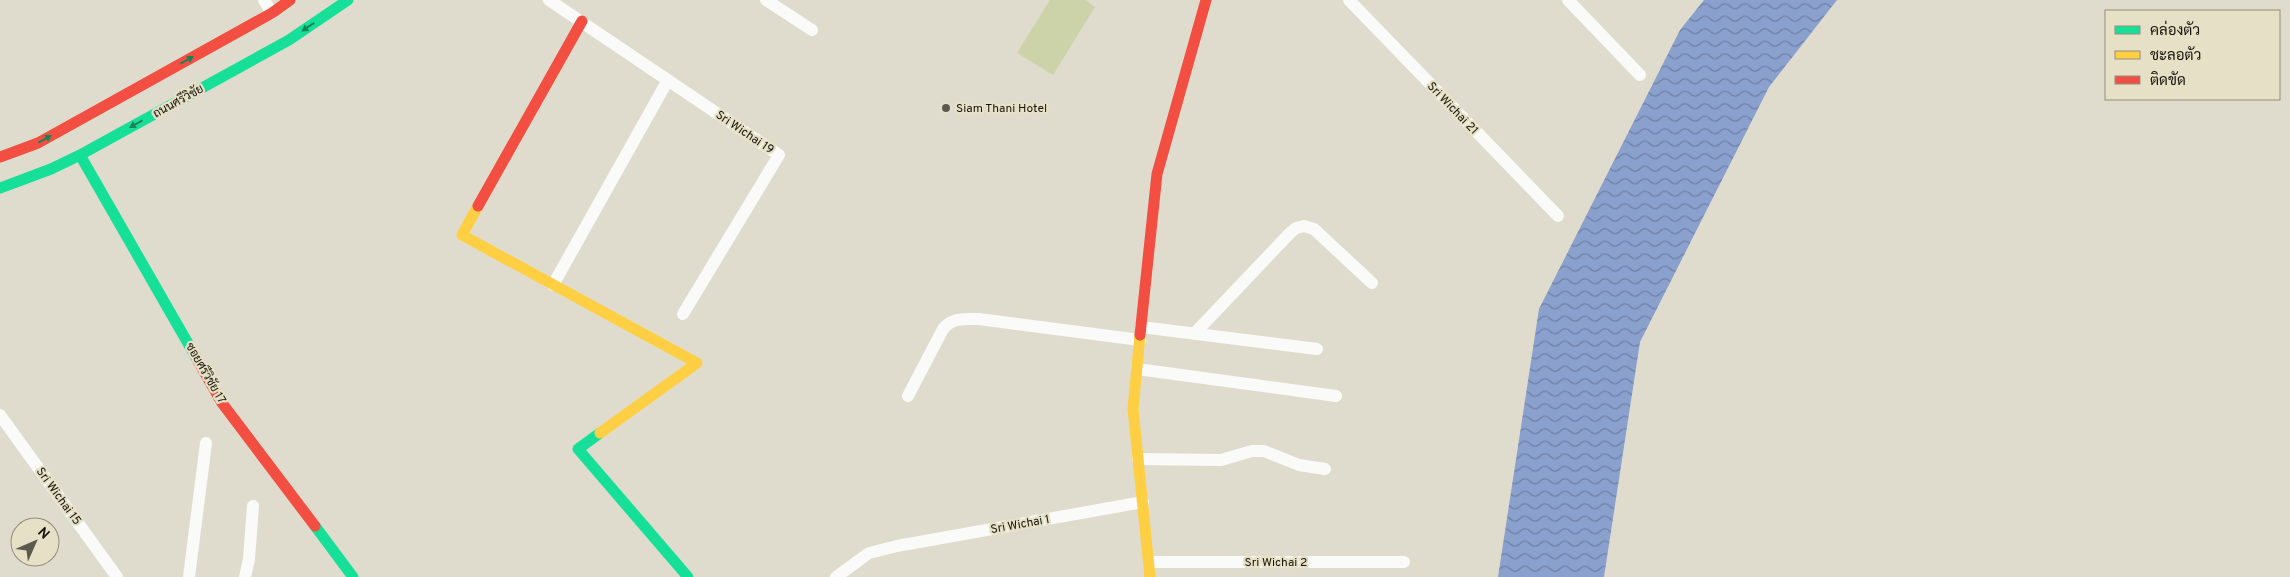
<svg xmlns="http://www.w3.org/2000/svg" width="2290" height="577" font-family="Overpass,Sarabun,sans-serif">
	<defs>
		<pattern id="water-waves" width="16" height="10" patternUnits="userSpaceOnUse" patternTransform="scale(1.25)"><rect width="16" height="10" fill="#8aa0cd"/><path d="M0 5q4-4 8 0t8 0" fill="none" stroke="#7081a5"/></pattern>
	</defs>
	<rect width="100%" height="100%" fill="#dfdcce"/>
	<path fill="#ccd3a9" d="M1050,0H1085L1095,7L1053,75L1017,53Z"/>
	<path fill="url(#water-waves)" d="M1704,0H1837L1769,87L1640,342L1604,577H1498L1539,309L1680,30Z"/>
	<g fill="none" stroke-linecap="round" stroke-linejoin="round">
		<path stroke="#fafaf8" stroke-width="12" d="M264,0L272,13
			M549,0L779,155L683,314
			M766,0L812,30
			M1349,0L1558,216
			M1568,0L1640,75
			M553,285L668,80
			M1141,327L1317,349
			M1194,334L1290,233L1296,228L1304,226L1314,229L1372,283
			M1137,369L1336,396
			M908,396L943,329C953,317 966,319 979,319L1140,340
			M0,415L117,577
			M1138,459L1221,460L1252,451H1264L1299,465L1325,469
			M1149,562H1404
			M189,577L206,443
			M245,577L249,559L253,506
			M836,577L869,553L897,546L1143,502"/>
		<path stroke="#16e098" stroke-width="11" d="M80,155L197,359
			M0,188L51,169L80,155L289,40L348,0
			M600,433L578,449L688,577
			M315,526L353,577"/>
		<path stroke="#ffcf43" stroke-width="11" d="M478,206L462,235L697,363L600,433
			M1140,335L1133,409L1150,577"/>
		<path stroke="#f24e42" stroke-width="11" d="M0,157L38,143L272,13L290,0
			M478,206L582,21
			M1140,335L1157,174L1206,0
			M197,359L222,403L315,526"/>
	</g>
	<defs><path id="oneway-solid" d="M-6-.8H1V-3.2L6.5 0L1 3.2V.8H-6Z" transform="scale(1.25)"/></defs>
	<g fill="#168459">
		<use href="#oneway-solid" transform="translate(308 27) rotate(146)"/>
		<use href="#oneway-solid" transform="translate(187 60) rotate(-29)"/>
		<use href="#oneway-solid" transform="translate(136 124) rotate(151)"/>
		<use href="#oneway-solid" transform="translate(45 139) rotate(-29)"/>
	</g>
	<circle fill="#5c5a4f" stroke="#e6e0c7" stroke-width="2" cx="946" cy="108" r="5"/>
	<g text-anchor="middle" stroke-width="4.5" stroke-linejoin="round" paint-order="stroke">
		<g font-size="12" fill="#16140b" stroke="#e6e0c7">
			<text transform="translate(178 101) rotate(-29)" y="4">ถนนศรีวิชัย</text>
			<text transform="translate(1453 108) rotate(46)" y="4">Sri Wichai 21</text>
			<text transform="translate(745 132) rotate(34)" y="4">Sri Wichai 19</text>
			<text transform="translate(206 373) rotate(60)" y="4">ซอยศรีวิชัย 17</text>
			<text transform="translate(59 496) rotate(54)" y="4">Sri Wichai 15</text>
			<text transform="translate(1020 524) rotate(-10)" y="4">Sri Wichai 1</text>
			<text x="1276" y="566">Sri Wichai 2</text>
		</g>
		<g font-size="12" fill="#16140b" stroke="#e6e0c7" text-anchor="start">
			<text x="956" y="112">Siam Thani Hotel</text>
		</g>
	</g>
	<rect x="2105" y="10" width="175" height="90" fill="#e6e0c7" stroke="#938e7c"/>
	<rect x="2115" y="26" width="25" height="8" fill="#16e098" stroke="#938e7c"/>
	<text x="2150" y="35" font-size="15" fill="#16140b">คล่องตัว</text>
	<rect x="2115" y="51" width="25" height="8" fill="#ffcf43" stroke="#938e7c"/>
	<text x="2150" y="60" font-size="15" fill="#16140b">ชะลอตัว</text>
	<rect x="2115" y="76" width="25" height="8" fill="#f24e42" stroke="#938e7c"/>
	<text x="2150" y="85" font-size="15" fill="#16140b">ติดขัด</text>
	<g transform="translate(35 542) rotate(45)"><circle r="24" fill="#e6e0c7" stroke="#938e7c"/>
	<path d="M0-4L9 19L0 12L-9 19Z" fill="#5c5a4f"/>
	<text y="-8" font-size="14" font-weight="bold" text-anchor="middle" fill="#16140b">N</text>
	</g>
</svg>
